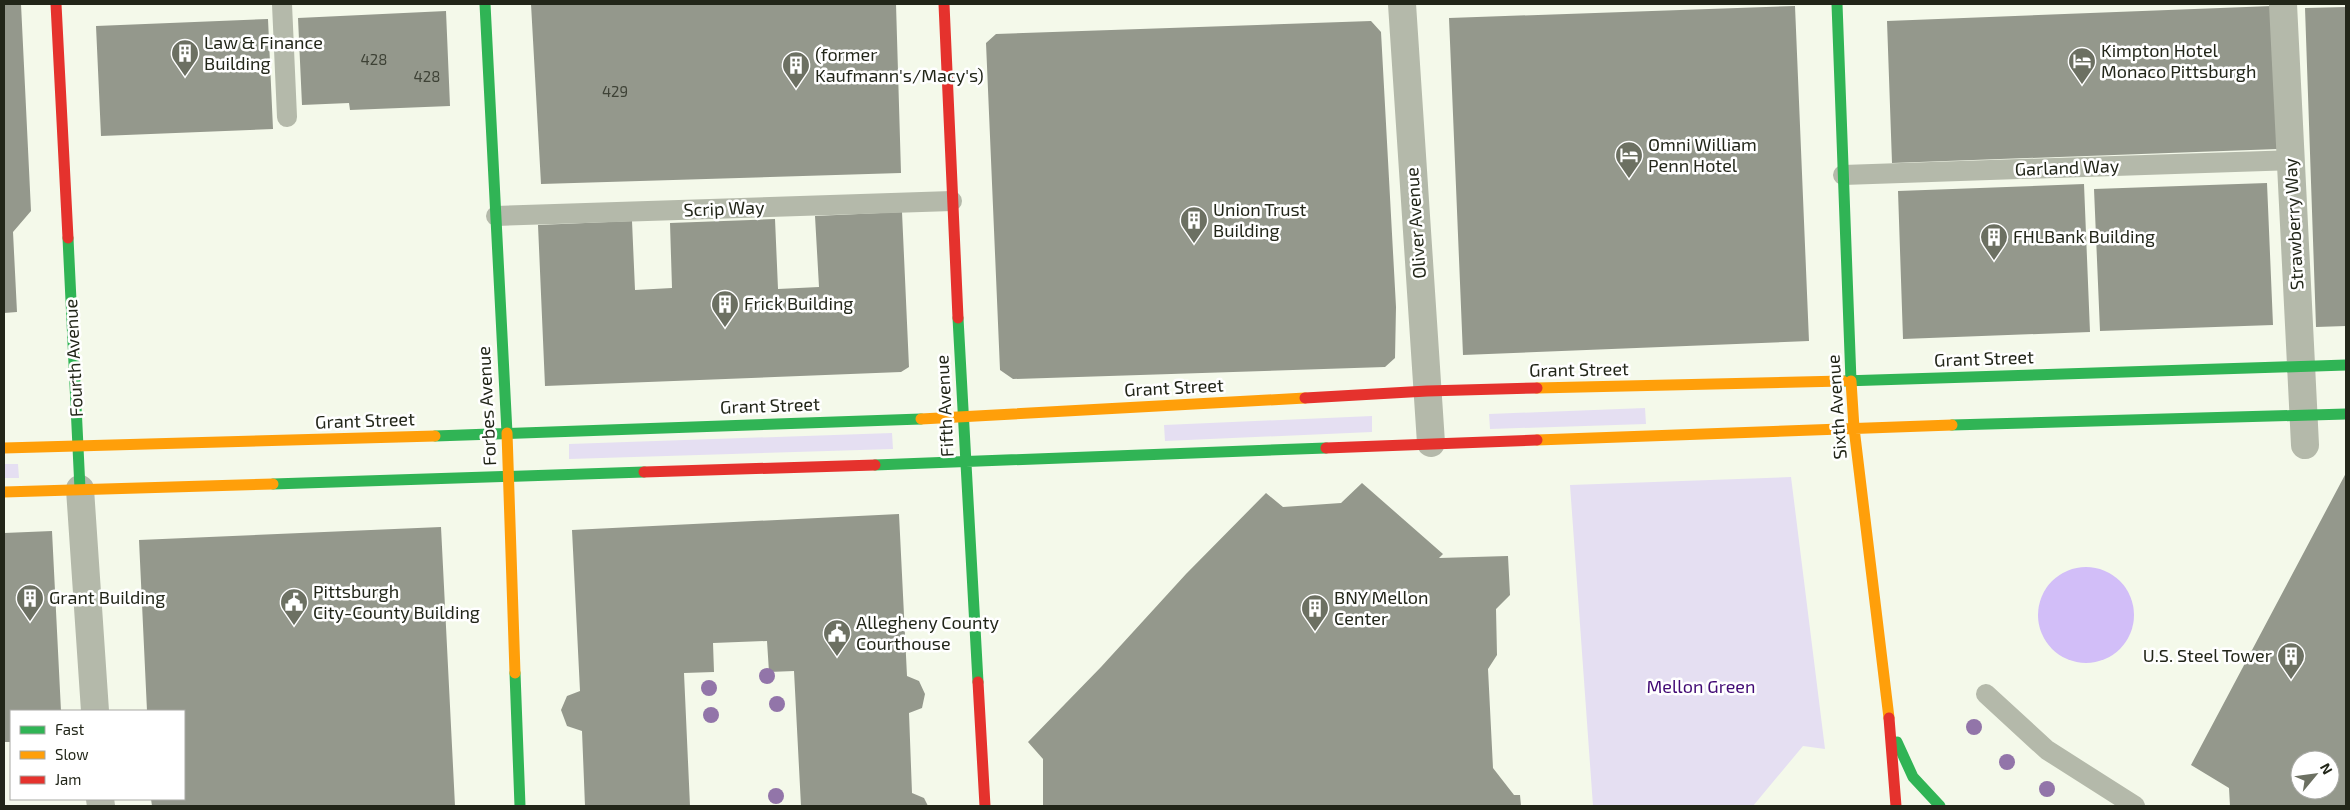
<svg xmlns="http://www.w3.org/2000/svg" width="2350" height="810" font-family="'Exo 2',sans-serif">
	<rect width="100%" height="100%" fill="#f4f9ea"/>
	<path fill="#e5dff2" d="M1645,408L1646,424L1490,429L1489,414Z
		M1372,416V432L1165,441L1164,425Z
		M892,433L893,449L569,459V444Z
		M4,464H18L19,478H4Z
		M1791,477L1825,749L1803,746L1753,806H1593L1570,485Z"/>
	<path fill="#d2bef8" d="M2038 615a48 48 0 1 1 96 0a48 48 0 1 1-96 0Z"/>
	<path fill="#94988c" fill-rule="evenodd" d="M4,4H21L31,211L13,232L17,312L4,313Z
		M531,4H896L901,173L541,184Z
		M1795,6L1809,341L1463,355L1449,18Z
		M2272,6L2278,149L1892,163L1887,21Z
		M2346,7V326L2316,327L2305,8Z
		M446,11L450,106L350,110L349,103L302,105L298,18Z
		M268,19L273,129L101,136L96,26Z
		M1371,21L1381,32L1396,307L1395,358L1385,367L1013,379L1000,370L986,43L996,34Z
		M2267,183L2273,325L2100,331L2094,189Z
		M2084,184L2090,332L1903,339L1898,191Z
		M902,212L909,367L901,372L545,386L538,225L632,221L635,290L672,288L670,223L775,219L778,289L819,287L815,216Z
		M2346,473V806H2230L2229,788L2191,765ZM2300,760H2330V790H2300Z
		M1362,483L1443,554L1439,558L1508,556L1510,595L1496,609L1497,655L1488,669L1493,768L1514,795H1520L1521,806H1043V759L1028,742L1101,667L1186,574L1266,493L1283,507L1341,503Z
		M899,514L907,676L919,681L925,694L922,708L909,713L912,793L924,798L928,806H801L794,671L769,672L767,641L713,643L714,672L684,673L690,806H585L582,731L567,726L561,710L567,696L580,691L572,530Z
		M441,527L455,806H152L151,799H184V711H147L139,540Z
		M52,531L61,711H11V742H4V533Z"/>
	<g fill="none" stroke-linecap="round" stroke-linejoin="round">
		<path stroke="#b4b9aa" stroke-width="20" d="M282,4L287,117
			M1843,175L2292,160
			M496,216L952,201
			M1986,694L2047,750L2135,806"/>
		<path stroke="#b4b9aa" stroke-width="28" d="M1402,4L1431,443
			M2283,4L2305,445
			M80,489L95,711
			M100,799L101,806"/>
		<path stroke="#30b455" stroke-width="11" d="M485,4L507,433
			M1837,4L1851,381
			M68,238L80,489
			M958,318L978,682
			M1843,381L2346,365
			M1952,425L2346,414
			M435,436L921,419
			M875,465L1326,448
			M273,484L644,472
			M515,673L520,806
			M1897,742L1913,777L1940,806"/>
		<path stroke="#ff9f0a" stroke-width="11" d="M1851,381L1854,428L1889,718
			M1537,388L1843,381
			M921,419L1305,398
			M507,433L515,673
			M1537,440L1952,425
			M4,448L435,436
			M4,492L273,484"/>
		<path stroke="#e5322d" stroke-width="11" d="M56,4L68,238
			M944,4L958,318
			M1305,398L1427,391L1537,388
			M1326,448L1537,440
			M644,472L875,465
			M978,682L985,806
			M1889,718L1896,806"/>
	</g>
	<g fill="#9275a9">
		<circle cx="767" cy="676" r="8"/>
		<circle cx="709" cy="688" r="8"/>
		<circle cx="777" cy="704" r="8"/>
		<circle cx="711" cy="715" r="8"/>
		<circle cx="1974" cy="727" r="8"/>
		<circle cx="2007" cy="762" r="8"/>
		<circle cx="2047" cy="789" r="8"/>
		<circle cx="776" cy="796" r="8"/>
	</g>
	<defs>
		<g id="building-pin" transform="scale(1.4375)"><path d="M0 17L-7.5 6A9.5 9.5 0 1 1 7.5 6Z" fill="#6c7062" stroke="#fff"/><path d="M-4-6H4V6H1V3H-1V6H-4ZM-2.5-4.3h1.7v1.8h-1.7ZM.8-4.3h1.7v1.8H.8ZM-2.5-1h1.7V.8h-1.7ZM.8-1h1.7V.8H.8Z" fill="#fff"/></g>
		<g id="hotel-pin" transform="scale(1.4375)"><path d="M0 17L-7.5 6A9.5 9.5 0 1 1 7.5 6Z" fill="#6c7062" stroke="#fff"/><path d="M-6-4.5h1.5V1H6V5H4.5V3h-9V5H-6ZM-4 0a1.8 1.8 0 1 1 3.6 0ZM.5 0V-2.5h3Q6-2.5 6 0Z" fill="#fff"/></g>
		<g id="civic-pin" transform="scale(1.4375)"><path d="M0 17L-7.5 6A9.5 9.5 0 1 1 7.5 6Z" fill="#6c7062" stroke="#fff"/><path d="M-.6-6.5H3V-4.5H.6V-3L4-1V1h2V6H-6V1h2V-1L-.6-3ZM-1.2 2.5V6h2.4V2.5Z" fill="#fff"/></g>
	</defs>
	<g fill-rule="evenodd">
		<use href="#building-pin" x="185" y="53"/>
		<use href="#hotel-pin" x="2082" y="61"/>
		<use href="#building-pin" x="796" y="65"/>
		<use href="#hotel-pin" x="1629" y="155"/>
		<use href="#building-pin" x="1194" y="220"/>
		<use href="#building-pin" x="1994" y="237"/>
		<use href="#building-pin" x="725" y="304"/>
		<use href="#building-pin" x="30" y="598"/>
		<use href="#civic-pin" x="294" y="602"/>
		<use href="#building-pin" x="1315" y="608"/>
		<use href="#civic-pin" x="837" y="633"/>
		<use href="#building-pin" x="2291" y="656"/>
	</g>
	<g text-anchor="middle" stroke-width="5" stroke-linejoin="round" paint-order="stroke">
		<g font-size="15" fill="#3e4236">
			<text x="374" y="65">428</text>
			<text x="427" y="82">428</text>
			<text x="615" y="97">429</text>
		</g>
		<g font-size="18" fill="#222619" stroke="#fff" text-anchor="start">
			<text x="204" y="49">Law &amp; Finance<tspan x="204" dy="21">Building</tspan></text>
			<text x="2101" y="57">Kimpton Hotel<tspan x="2101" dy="21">Monaco Pittsburgh</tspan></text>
			<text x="815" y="61">(former<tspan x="815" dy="21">Kaufmann's/Macy's)</tspan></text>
			<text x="1648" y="151">Omni William<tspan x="1648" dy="21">Penn Hotel</tspan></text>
			<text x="1213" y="216">Union Trust<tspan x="1213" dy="21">Building</tspan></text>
			<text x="2013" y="243">FHLBank Building</text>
			<text x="744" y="310">Frick Building</text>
			<text x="313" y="598">Pittsburgh<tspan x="313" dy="21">City-County Building</tspan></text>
			<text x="49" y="604">Grant Building</text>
			<text x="1334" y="604">BNY Mellon<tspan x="1334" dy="21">Center</tspan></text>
			<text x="856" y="629">Allegheny County<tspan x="856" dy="21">Courthouse</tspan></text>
			<text x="2272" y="662" text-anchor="end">U.S. Steel Tower</text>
		</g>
		<g font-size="18" fill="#222619" stroke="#fff">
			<text transform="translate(2067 168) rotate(-2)" y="6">Garland Way</text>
			<text transform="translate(724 209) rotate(-2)" y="6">Scrip Way</text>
			<text transform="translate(1416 223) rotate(-94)" y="6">Oliver Avenue</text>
			<text transform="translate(2294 224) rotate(-93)" y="6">Strawberry Way</text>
			<text transform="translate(74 358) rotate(-93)" y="6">Fourth Avenue</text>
			<text transform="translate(1984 359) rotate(-2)" y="6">Grant Street</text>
			<text transform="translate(1579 370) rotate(-1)" y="6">Grant Street</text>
			<text transform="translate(1174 388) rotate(-3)" y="6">Grant Street</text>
			<text transform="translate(487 406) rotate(-93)" y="6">Forbes Avenue</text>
			<text transform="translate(770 406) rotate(-2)" y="6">Grant Street</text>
			<text transform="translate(945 406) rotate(-93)" y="6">Fifth Avenue</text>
			<text transform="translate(1837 407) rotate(-94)" y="6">Sixth Avenue</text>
			<text transform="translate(365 421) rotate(-2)" y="6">Grant Street</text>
		</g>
		<g font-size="18" fill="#410974" stroke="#fff">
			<text x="1701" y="693">Mellon Green</text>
		</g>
	</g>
	<rect width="2350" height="810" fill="none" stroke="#222619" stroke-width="10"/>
	<rect x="10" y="710" width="175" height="90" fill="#ffffff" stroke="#a7a8a3"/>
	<rect x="20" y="726" width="25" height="8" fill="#30b455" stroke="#a7a8a3"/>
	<text x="55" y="735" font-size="15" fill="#222619">Fast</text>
	<rect x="20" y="751" width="25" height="8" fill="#ff9f0a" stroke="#a7a8a3"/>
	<text x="55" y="760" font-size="15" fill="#222619">Slow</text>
	<rect x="20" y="776" width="25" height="8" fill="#e5322d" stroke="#a7a8a3"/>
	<text x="55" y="785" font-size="15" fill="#222619">Jam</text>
	<g transform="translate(2315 775) rotate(61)"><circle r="24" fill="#ffffff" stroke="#a7a8a3"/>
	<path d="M0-4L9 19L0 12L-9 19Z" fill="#6c7062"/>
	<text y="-8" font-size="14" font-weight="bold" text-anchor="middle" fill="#222619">N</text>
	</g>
</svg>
